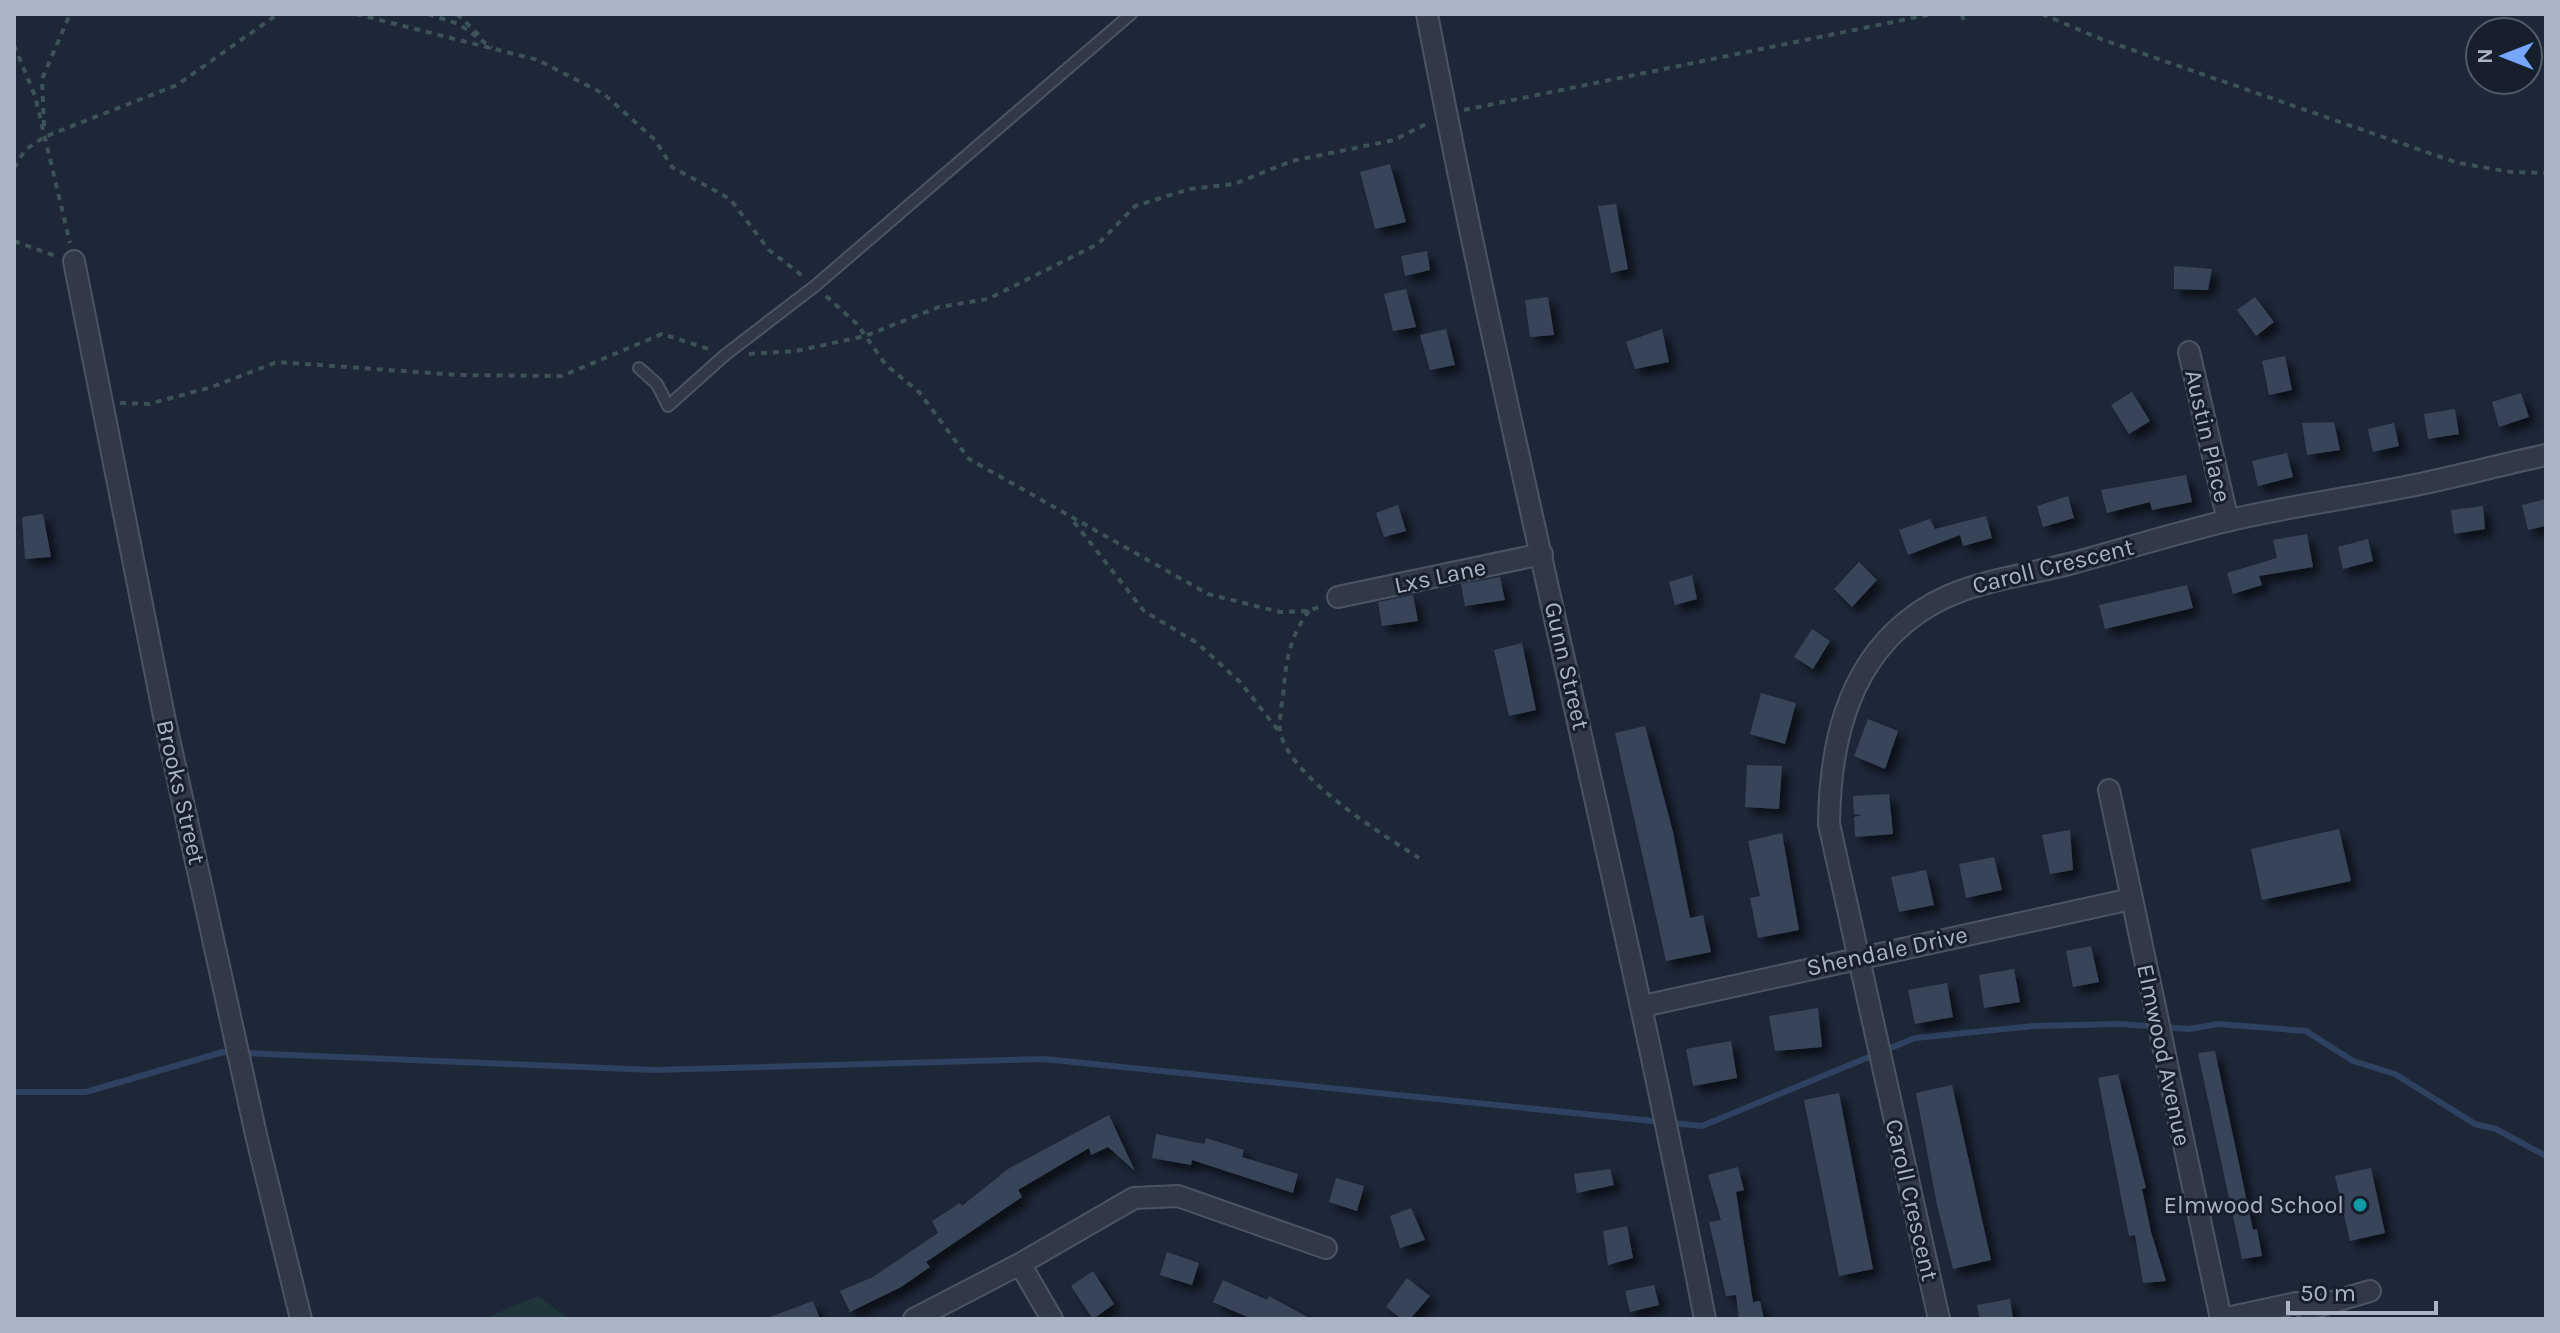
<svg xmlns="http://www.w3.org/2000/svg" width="2560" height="1333" font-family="Karla,sans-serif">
	<defs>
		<filter id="shadow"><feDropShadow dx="7" dy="7" stdDeviation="4" flood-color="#0009"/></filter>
	</defs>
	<rect width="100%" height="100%" fill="#1d2738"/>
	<path fill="#1f3539" d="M538,1296L569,1319H483Z"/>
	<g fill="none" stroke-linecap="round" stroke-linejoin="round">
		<path stroke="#2f4161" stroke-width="6" d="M244,1053L655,1070L1044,1059L1702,1126L1915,1038L2035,1026L2120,1024L2189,1029L2218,1024L2306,1031L2353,1061L2395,1074L2475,1124L2496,1129L2546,1156
			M14,1092H86L223,1052L233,1053"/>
	</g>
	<path fill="#394558" filter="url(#shadow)" d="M1390,164L1406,222L1375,229L1360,172Z
		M1616,204L1628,269L1611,273L1598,206Z
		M1427,251L1430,270L1405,276L1401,256Z
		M2174,266L2212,269L2208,290L2174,289Z
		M1406,289L1416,327L1393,331L1384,294Z
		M1548,297L1554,335L1530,337L1525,300Z
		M2255,297L2274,322L2256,336L2237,310Z
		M1446,329L1455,365L1430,370L1420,335Z
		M1662,329L1669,362L1635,369L1626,342Z
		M2285,356L2292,390L2269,395L2262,361Z
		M2132,392L2150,421L2129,434L2111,405Z
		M2521,393L2529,417L2499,427L2492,402Z
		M2455,409L2459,434L2428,439L2424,414Z
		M2334,422L2340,450L2307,455L2302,423Z
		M2394,423L2399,446L2373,452L2368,429Z
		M2287,453L2293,477L2258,486L2252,461Z
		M2186,475L2192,502L2152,510L2150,502L2107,513L2101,490Z
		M2068,496L2074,518L2043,527L2037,506Z
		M2546,499V526L2528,530L2522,505Z
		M1398,505L1406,531L1384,537L1376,513Z
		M2483,506L2485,529L2454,534L2451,510Z
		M43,514L51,557L25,559L22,517Z
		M1986,516L1992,538L1963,546L1960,535L1908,555L1899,530L1930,519L1935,529Z
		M2307,534L2313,567L2259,576L2262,585L2233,594L2227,573L2277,558L2273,540Z
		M2368,539L2373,561L2343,569L2338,547Z
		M1859,562L1877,580L1852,607L1834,589Z
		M1692,575L1697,599L1675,605L1669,582Z
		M1500,577L1505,600L1465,606L1461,584Z
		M2187,585L2193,608L2105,629L2099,605Z
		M1413,595L1418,621L1382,626L1378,602Z
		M1812,629L1830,641L1813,669L1794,657Z
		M1522,643L1536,710L1509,716L1494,650Z
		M1761,693L1796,703L1785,744L1750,734Z
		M1868,719L1898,731L1885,769L1854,756Z
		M1645,726L1673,832L1690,918L1703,915L1711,952L1666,961L1615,733Z
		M1747,765L1782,766L1779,809L1745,807Z
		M1889,794L1893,834L1855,837L1854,817L1863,815L1854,814L1853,796Z
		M2339,829L2351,881L2262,900L2251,849Z
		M2070,830L2073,870L2050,874L2042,835Z
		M1782,833L1799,930L1758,938L1750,898L1760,896L1748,841Z
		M1994,857L2002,890L1966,898L1959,864Z
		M1926,870L1934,905L1899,912L1891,877Z
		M2091,946L2099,982L2073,987L2066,951Z
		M2014,969L2020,1002L1984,1008L1979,975Z
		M1947,983L1953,1017L1915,1024L1908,990Z
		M1818,1008L1822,1047L1775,1051L1769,1016Z
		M1731,1041L1737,1078L1693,1086L1686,1049Z
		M2215,1051L2253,1230L2257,1229L2262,1256L2242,1259L2198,1053Z
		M2118,1074L2146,1188L2142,1189L2151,1232L2166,1281L2143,1283L2135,1235L2129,1236L2124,1212L2098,1078Z
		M1952,1085L1991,1260L1953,1269L1937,1205L1916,1093Z
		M1839,1093L1873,1269L1839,1276L1804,1100Z
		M1109,1115L1135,1171L1108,1147L1091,1155L1089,1148L1018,1190L1022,1197L926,1262L930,1267L901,1287L850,1312L840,1291L873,1277L938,1233L932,1221L960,1203L962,1206L1008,1169Z
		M1156,1134L1204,1144L1206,1138L1244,1150L1242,1157L1298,1174L1293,1193L1192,1160L1191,1165L1152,1158Z
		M1738,1167L1744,1190L1736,1192L1753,1302L1760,1301L1764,1319H1739L1736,1295L1726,1296L1709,1222L1721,1220L1708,1175Z
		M2371,1168L2385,1233L2350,1241L2335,1176Z
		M1610,1169L1614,1185L1577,1193L1574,1174Z
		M1336,1178L1364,1186L1357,1211L1329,1202Z
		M1411,1208L1425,1240L1400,1248L1390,1216Z
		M1627,1226L1633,1258L1608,1265L1603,1231Z
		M1167,1252L1199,1263L1192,1285L1160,1275Z
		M1093,1271L1114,1304L1093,1319L1071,1286Z
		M1407,1278L1430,1296L1410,1319H1402L1386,1307Z
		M1223,1280L1267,1300L1269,1296L1311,1319H1252L1213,1302Z
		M1654,1285L1659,1305L1630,1312L1625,1291Z
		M2010,1299L2013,1319H1980L1977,1305Z
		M813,1301L820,1319H770V1317Z"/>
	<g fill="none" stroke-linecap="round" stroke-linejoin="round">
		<g stroke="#4b5463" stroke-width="14">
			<path id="lane" d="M639,368L657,384L668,406L725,355L815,286L1131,14"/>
		</g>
		<g stroke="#4b5463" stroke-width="24">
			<path id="street" d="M1427,14C1510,451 1621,882 1705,1319
				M74,261L164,716L257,1139L301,1319
				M2189,352L2228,521
				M1338,597L1542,554
				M2109,790L2221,1319
				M1643,1006L2131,899
				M1020,1264L1052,1319
				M914,1319L1020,1264L1134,1198L1178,1196L1326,1248
				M1939,1319L1829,824C1830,749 1845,672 1906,622C1954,582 2010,579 2069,564C2121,550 2173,534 2226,521C2285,507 2345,499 2405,487C2452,478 2499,465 2546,455
				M2222,1319L2296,1303L2309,1309L2370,1291"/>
		</g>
		<path stroke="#3d5256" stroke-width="4" stroke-dasharray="6 6" stroke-linecap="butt" d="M356,14L538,60L604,94L655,140L672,167L730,199L769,250L804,277
			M428,14L459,24L492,48
			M457,14L481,37
			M1962,14L1964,23
			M2042,14L2101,39L2458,163L2511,172L2546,173
			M14,45L35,96L70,243
			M1464,110L1932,14
			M44,126L42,79L70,14
			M14,168L25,150L44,137L177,85L278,14
			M14,241L56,256
			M826,296L857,324L886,365L919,392L969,459L1208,594L1280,612L1309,611L1323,605
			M749,354L796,351L865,336L939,307L988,299L1098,244L1135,206L1190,189L1234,184L1292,161L1394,140L1430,122
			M120,403L149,404L212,387L277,362L459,375L562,376L662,334L709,349
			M1074,522L1144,611L1197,643L1240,682L1278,730
			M1309,611C1292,633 1286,658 1284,686C1283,700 1279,716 1280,729C1285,775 1382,834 1419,858"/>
		<use href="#lane" stroke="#313948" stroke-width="10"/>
		<use href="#street" stroke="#313948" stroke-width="20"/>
	</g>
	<circle fill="#0f9aa8" stroke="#171f2c" stroke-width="3" cx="2360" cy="1205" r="8"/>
	<g text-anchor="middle" stroke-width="6" stroke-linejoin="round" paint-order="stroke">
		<g font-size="24" fill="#aab4c5" stroke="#171f2c">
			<text transform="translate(2208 436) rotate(77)" y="8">Austin Place</text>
			<text transform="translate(2053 566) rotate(-14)" y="8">Caroll Crescent</text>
			<text transform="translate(1440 576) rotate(-12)" y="8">Lxs Lane</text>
			<text transform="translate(1567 666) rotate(77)" y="8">Gunn Street</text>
			<text transform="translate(181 792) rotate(77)" y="8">Brooks Street</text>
			<text transform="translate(1887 951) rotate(-12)" y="8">Shendale Drive</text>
			<text transform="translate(2164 1055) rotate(78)" y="8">Elmwood Avenue</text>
			<text transform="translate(1912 1200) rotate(77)" y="8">Caroll Crescent</text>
		</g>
		<g font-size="24" fill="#aab4c5" stroke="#171f2c" text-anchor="end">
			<text x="2344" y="1213">Elmwood School</text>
		</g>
	</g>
	<rect width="2560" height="1333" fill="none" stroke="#aab4c5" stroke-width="32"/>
	<g transform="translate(2504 56) rotate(270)"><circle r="38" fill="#171f2c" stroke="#525b69" stroke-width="2"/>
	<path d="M0-6L14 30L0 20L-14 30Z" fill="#76a5ff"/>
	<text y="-12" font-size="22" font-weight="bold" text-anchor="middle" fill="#aab4c5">N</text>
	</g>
	<path d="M2288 1301v12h148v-12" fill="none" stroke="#aab4c5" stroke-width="4"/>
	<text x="2300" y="1301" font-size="24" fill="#aab4c5" stroke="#171f2c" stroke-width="6" paint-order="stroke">50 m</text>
</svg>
